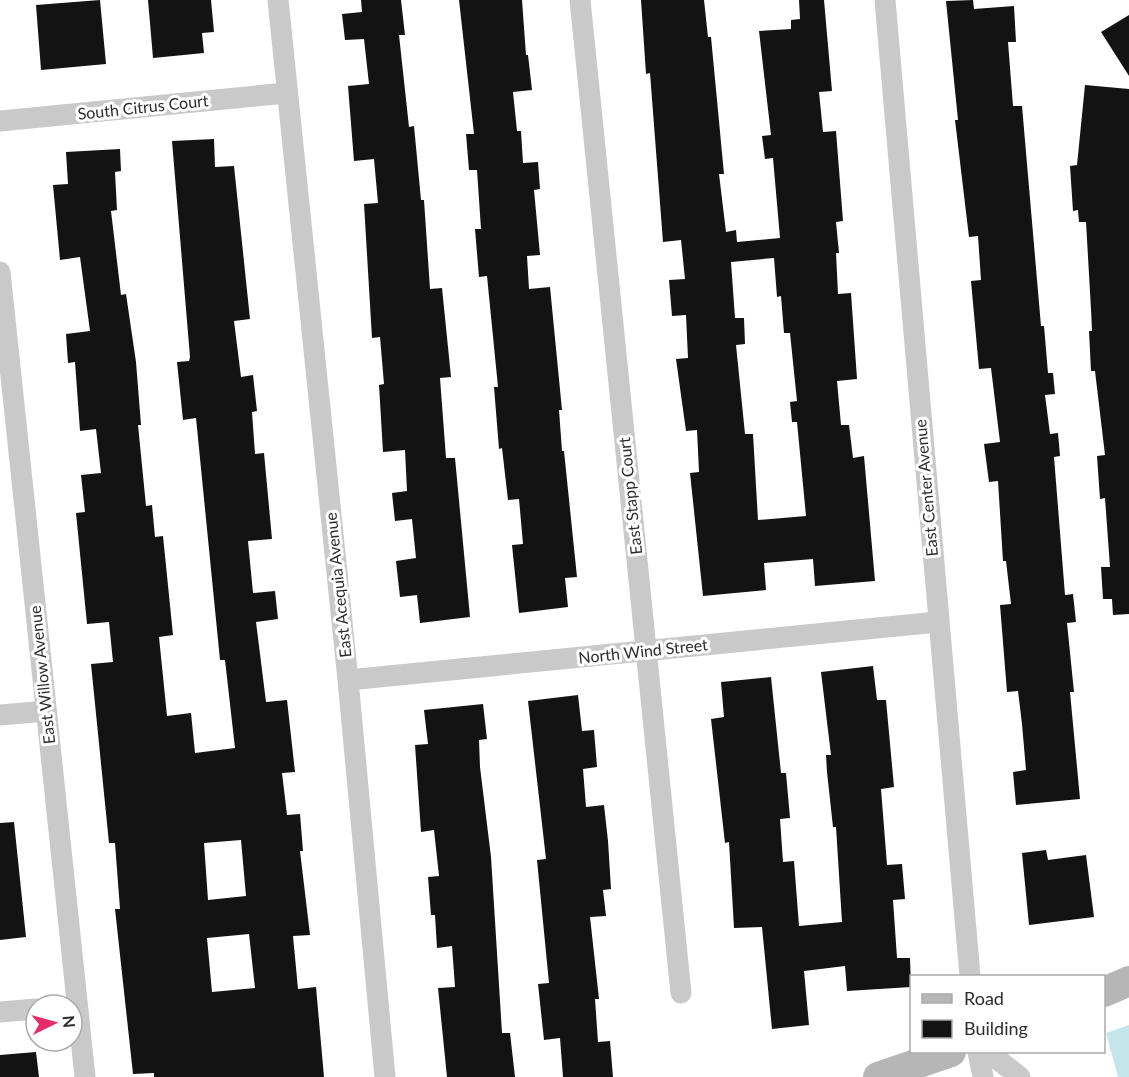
<svg xmlns="http://www.w3.org/2000/svg" width="1129" height="1077" font-family="Lato,sans-serif">
	<rect width="100%" height="100%" fill="#fff"/>
	<path fill="#c4e6ea" d="M1129,1025V1077H1118L1106,1033Z"/>
	<path fill="#131313" fill-rule="evenodd" d="M100,0L106,64L41,70L36,5Z
		M148,0H211L214,32L202,33L204,53L153,58Z
		M361,0H401L405,35H399L409,127L414,126L421,200H424L430,289L442,288L451,377L440,378L446,458H455L470,617L420,623L417,595L400,597L396,561L416,558L412,519L395,521L392,493L407,491L405,450L383,452L379,385L384,384L380,337L372,338L364,204L378,203L374,159L354,161L348,86L369,84L364,39L345,40L342,14L362,12Z
		M459,0H522L526,55H528L532,90L513,92L517,131H521L523,163L538,162L540,189L534,190L540,255L527,256L529,289L550,287L562,410H559L562,451H564L577,577L565,578L568,607L519,613L512,545L523,544L519,499L508,500L502,448L499,449L494,387H498L487,276L479,277L475,229H481L477,170H469L466,134H474Z
		M641,0H704L708,37H711L724,174H719L726,232L736,230L737,242L780,238L773,158L765,159L762,136L771,135L759,31L791,29V20L800,19L799,0H824L832,91L819,92L823,132L836,131L843,221L836,222L839,253H836L838,294L851,293L857,379L837,381L841,425H849L853,458L864,456L875,581L815,586L813,559L764,563L766,590L703,596L690,473L699,472L697,430L686,431L676,359L688,358L686,315L672,316L669,280L685,279L681,240L663,242L650,73L646,74ZM774,258L777,297L781,296L784,333H790L797,401L790,402L792,422H797L806,516L758,520L753,434H745L736,345L745,344L744,318H735L731,262Z
		M973,0L974,9L1014,6L1016,42H1008L1013,106H1022L1041,326H1044L1048,373H1053L1055,394L1045,395L1050,434L1058,433L1060,456L1054,457L1065,595L1073,594L1076,622L1067,623L1074,692H1070L1080,799L1016,805L1013,772L1026,770L1022,724L1018,691L1007,692L1000,605L1011,604L1006,561H1003L998,481L989,482L984,444L1000,442L991,368L979,369L971,281L981,280L978,236L969,237L955,120H958L946,1Z
		M1129,15V76L1101,32Z
		M1085,85L1129,89V614L1113,615L1112,599H1103L1101,567H1110L1105,498L1100,499L1097,456L1105,455L1095,371H1091L1089,331H1092L1091,309L1086,222H1079L1078,210L1073,211L1070,166L1077,165Z
		M214,139L215,167L234,166L250,319L234,321L241,377L253,375L257,411L252,412L255,454L264,453L272,539L248,541L253,593L275,591L278,619L256,622L266,702L287,700L295,772L282,773L287,815L300,814L303,851H300L310,935L293,936L298,989L316,987L324,1077H154V1073L133,1074L115,909H120L115,843H109L91,664L113,662L109,622L87,624L76,513L85,512L81,475L101,473L96,429L80,431L75,362L68,363L66,334L90,331L80,257L60,260L53,185L68,184L66,152L120,149L121,171L115,172L117,210L111,211L121,295L126,294L136,362L141,425H138L146,506L152,505L155,537L163,536L173,635L159,637L167,716L191,713L195,753L235,748L225,660H220L196,418L183,420L177,362L189,361L190,357L172,141ZM241,840L246,896L208,900L204,843ZM249,934L255,988L212,992L207,938Z
		M873,666L877,700H886L894,787L881,789L887,865L902,864L905,899L893,900L897,958H910L911,987L847,991L845,966L804,971L809,1025L772,1029L762,927L734,928L729,842L725,843L711,719L724,717L721,682L771,677L781,773H786L790,818L780,819L783,862L794,861L799,926L842,922L836,827H833L827,772L826,755H831L821,672Z
		M578,695L582,731L594,730L597,767L583,769L586,807L604,805L608,841L611,889L603,890L606,916L590,917L599,999H595L598,1042L610,1041L613,1077H563L560,1038L544,1040L538,984L549,983L537,860L546,859L528,701Z
		M483,704L487,739L479,740L480,767L491,857L502,1033H510L515,1077H447L438,988L455,987L452,946L437,948L435,915H431L428,877L439,876L434,830L421,832L415,745L428,744L424,710Z
		M14,822L26,937L0,940V823Z
		M1046,850L1048,860L1086,855L1094,917L1029,925L1022,853Z
		M36,1052L39,1077H0V1055Z"/>
	<g fill="none" stroke-linecap="round" stroke-linejoin="round">
		<path stroke="#c9c9c9" stroke-width="21" d="M278,0L348,680L385,1077
			M580,0L681,993
			M885,0L970,976
			M0,121L286,93
			M0,272L85,1077
			M348,680L938,622
			M0,715L46,711
			M0,1012L36,1009
			M978,1052L983,1077
			M988,1052L1020,1077"/>
		<path stroke="#b6b6b6" stroke-width="30" d="M1104,992L1129,981
			M878,1077L951,1052"/>
	</g>
	<g text-anchor="middle" stroke-width="6" stroke-linejoin="round" paint-order="stroke">
		<g font-size="16" fill="#2c2c2c" stroke="#fff">
			<text transform="translate(143 107) rotate(-6)" y="6">South Citrus Court</text>
			<text transform="translate(926 488) rotate(-95)" y="6">East Center Avenue</text>
			<text transform="translate(630 496) rotate(-96)" y="6">East Stapp Court</text>
			<text transform="translate(338 585) rotate(-96)" y="6">East Acequia Avenue</text>
			<text transform="translate(643 651) rotate(-6)" y="6">North Wind Street</text>
			<text transform="translate(42 675) rotate(-96)" y="6">East Willow Avenue</text>
		</g>
	</g>
	<rect x="910" y="975" width="195" height="78" fill="#ffffff" stroke="#ababab" stroke-width="1.5"/>
	<rect x="922" y="994" width="30" height="9" fill="#b6b6b6" stroke="#ababab" stroke-width="1.5"/>
	<text x="964" y="1005" font-size="18" fill="#2c2c2c">Road</text>
	<rect x="922" y="1020" width="30" height="18" fill="#131313" stroke="#ababab" stroke-width="1.5"/>
	<text x="964" y="1035" font-size="18" fill="#2c2c2c">Building</text>
	<g transform="translate(54 1023) rotate(85)"><circle r="28" fill="#ffffff" stroke="#ababab" stroke-width="1.5"/>
	<path d="M0-4.5L10 22L0 15L-10 22Z" fill="#e42c6b"/>
	<text y="-9" font-size="16" font-weight="bold" text-anchor="middle" fill="#2c2c2c">N</text>
	</g>
</svg>
